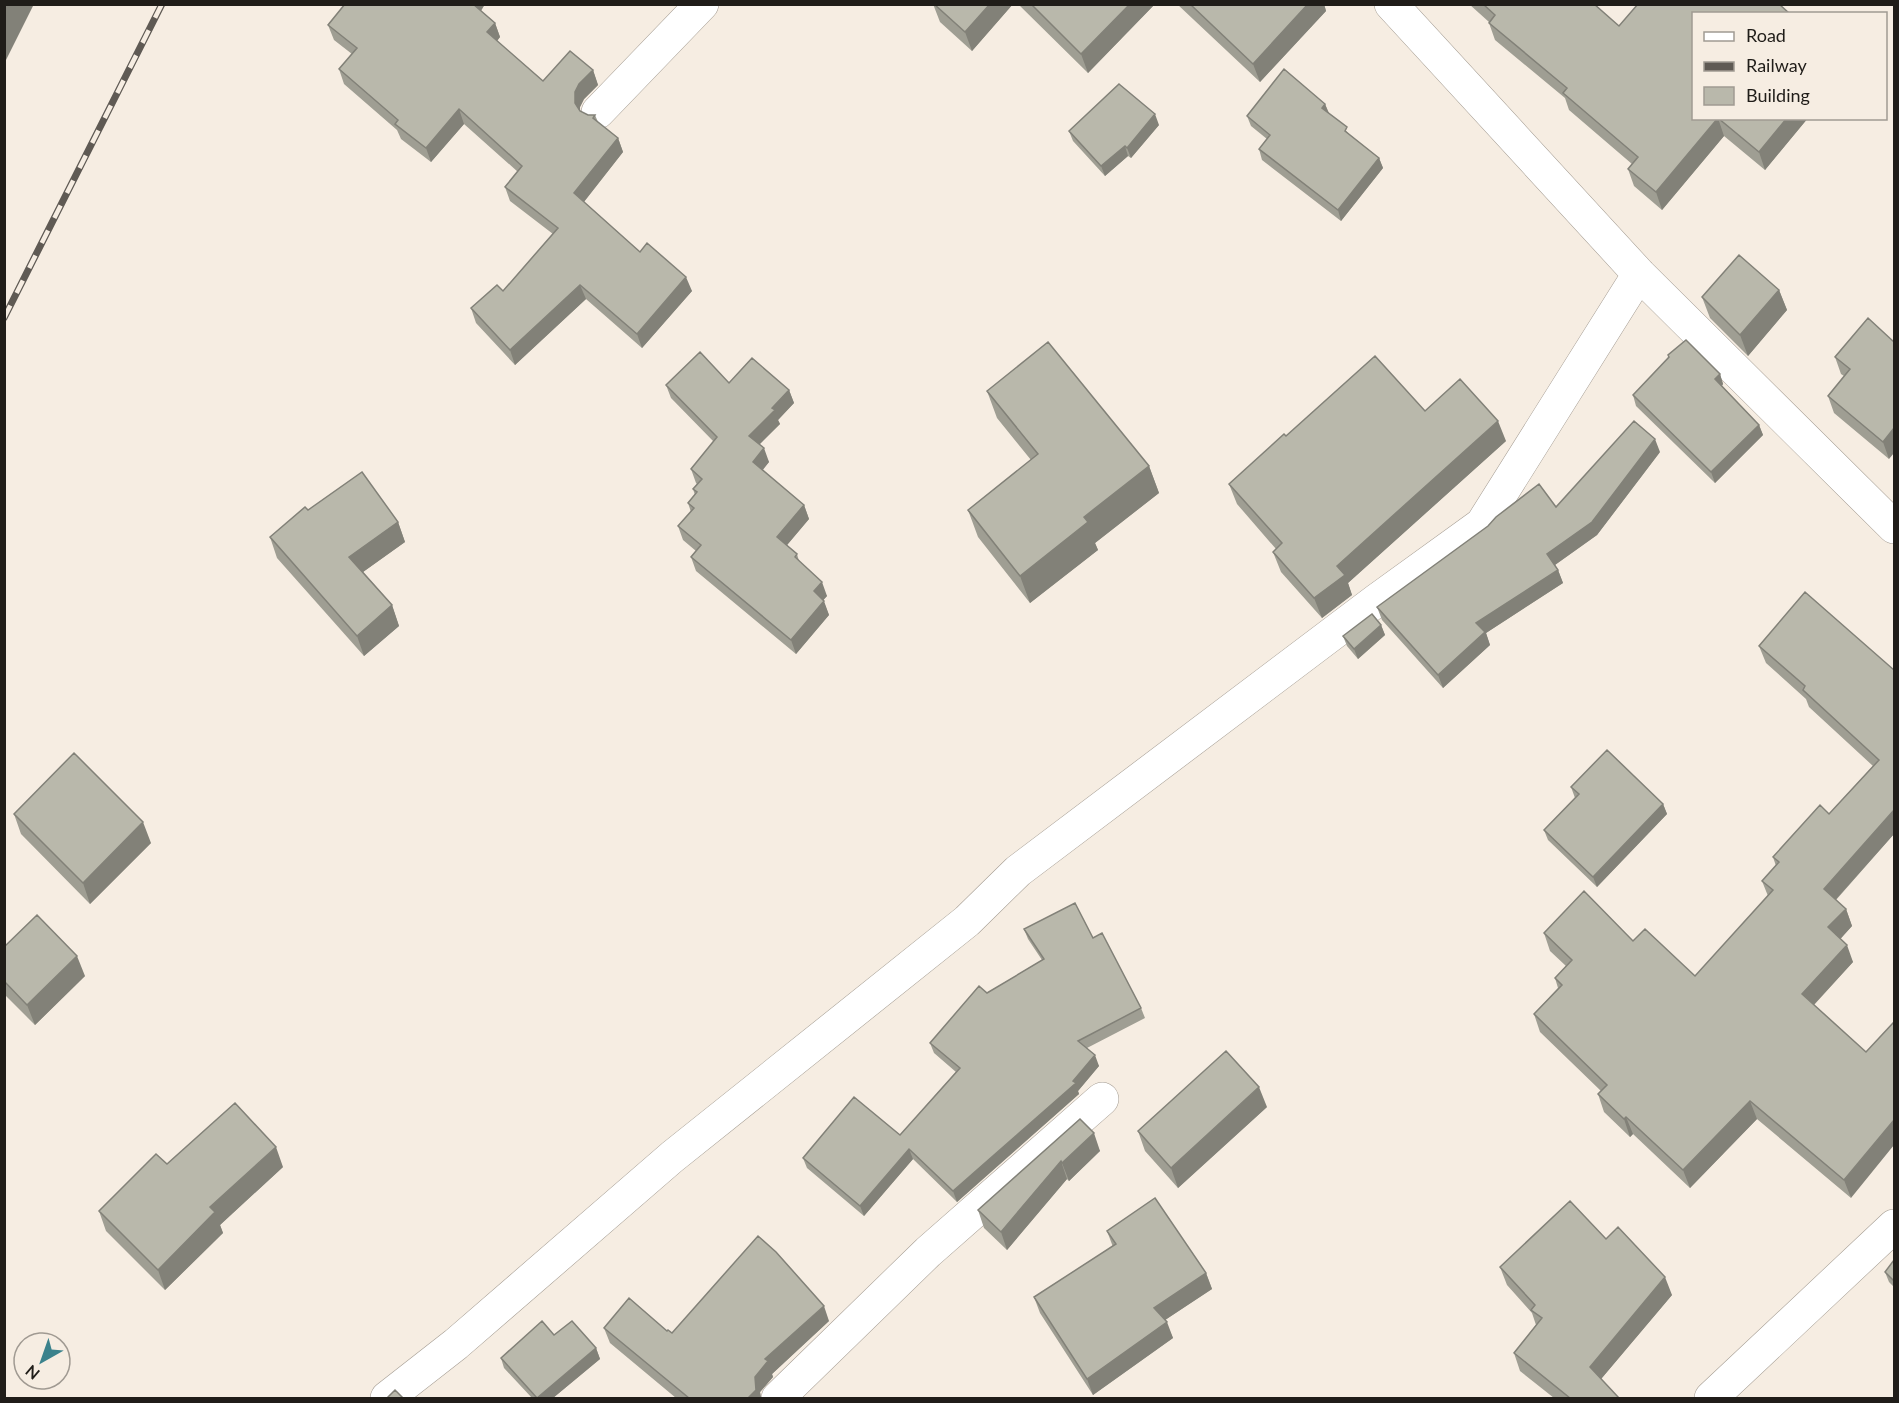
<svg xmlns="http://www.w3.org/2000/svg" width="1899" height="1403" font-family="Lato,sans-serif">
	<rect width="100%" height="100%" fill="#f6ede2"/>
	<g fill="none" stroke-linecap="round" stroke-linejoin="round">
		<g stroke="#a39b91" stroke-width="34">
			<path id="street" d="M1391,4L1639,274L1894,527
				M598,112L702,4
				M387,1398L456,1344L672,1157L967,921L1018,871L1377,600L1482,524L1639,274
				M778,1398L928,1252L1102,1099
				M1711,1398L1894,1226"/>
		</g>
		<use href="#street" stroke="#fff" stroke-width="33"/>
		<g stroke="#5f5a54" stroke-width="7">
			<path id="rail" d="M4,318L162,4"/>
		</g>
		<use href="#rail" stroke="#f6ede2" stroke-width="4.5" stroke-dasharray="14" stroke-linecap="butt"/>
	</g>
	<path fill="#9f9e93" d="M345,4H485L481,11L495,23L500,37L497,41L543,81L593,70L598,85L584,99L580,107V111L588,115H595L598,122L618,138L623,152L584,202L640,252L692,291L642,348L586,299L515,365L476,323L471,308L503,291L553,234L510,201L505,187L518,172L464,124L431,162L401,139L397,130L344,84L339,69L352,54L334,40L328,25Z
		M933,4H1013L972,51L940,22Z
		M1018,4H1155L1088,73Z
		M1177,4H1324L1326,11L1260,82Z
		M1469,4H1594L1619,26L1808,118L1765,170L1724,136L1662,210L1634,186L1628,169L1632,164L1569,110L1565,98L1495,40L1489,23V22Z
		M1325,104L1329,113L1350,135L1379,158L1383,168L1341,221L1262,160L1259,149L1267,139L1251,126L1247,116Z
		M1159,125L1131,158L1128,156L1105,176L1073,141L1069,131Z
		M1779,290L1787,310L1748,356L1710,318L1702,297Z
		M1894,342L1889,459L1834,413L1828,396L1844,376L1841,374L1835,357Z
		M1668,355L1720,374L1723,384L1722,386L1759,425L1763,435L1715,483L1636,406L1633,395L1669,358Z
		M666,385L789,390L794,403L778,420L780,424L759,444L769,462L762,470L804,505L809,519L787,545L797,554L799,561L827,596L823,600L829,615L796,654L696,571L691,557L696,551L683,540L678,526L691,512L688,503L695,495L693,489L697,484L696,483L691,469L714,442L671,398Z
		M987,391L1149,466L1159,493L1095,543L1098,550L1030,603L978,537L968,510L1031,460L997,418Z
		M1425,411L1506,441L1348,583L1352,595L1322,618L1281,572L1273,552L1276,549L1237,504L1229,484L1286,436Z
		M1660,452L1597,535L1555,565L1558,570L1563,583L1486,633L1490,645L1443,688L1382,620L1377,607L1556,507Z
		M308,510L398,522L405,542L363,572L392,605L399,626L364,656L277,558L270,537Z
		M1381,625L1385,635L1358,659L1347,646L1343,636Z
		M1759,646L1894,670V834L1836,900L1846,909L1852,926L1840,939L1853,962L1814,1005L1851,1198L1757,1119L1690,1188L1633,1134L1630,1137L1604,1112L1598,1094L1601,1091L1540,1032L1534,1014L1558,988L1555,978L1566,966L1550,951L1544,933L1633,941L1695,976L1768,896L1762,881L1776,866L1773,857L1829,814L1873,766L1809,707L1806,699L1766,663Z
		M1571,787L1663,804L1667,814L1597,887L1548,840L1544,830L1575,798Z
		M14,814L151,843L90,904L21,834Z
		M1024,929L1093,938L1141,1008L1145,1018L1087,1048L1099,1066L1078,1091L1079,1094L957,1202L913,1159L864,1216L807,1168L803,1158L900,1135L956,1072L934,1053L930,1043L987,993L1042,960L1028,939Z
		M4,947L85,976L35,1025L4,994Z
		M1267,1107L1178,1188L1145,1151L1138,1131Z
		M1080,1119L1100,1151L1069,1181L1067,1179L1007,1250L984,1228L978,1210Z
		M167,1164L283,1167L220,1225L223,1233L165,1290L106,1231L99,1211Z
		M1107,1231L1206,1273L1212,1289L1165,1320L1173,1338L1093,1395L1040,1313L1034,1297L1113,1247Z
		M1606,1239L1672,1295L1601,1379L1619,1398H1554L1520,1371L1514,1353L1536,1325L1532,1313L1507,1285L1500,1267Z
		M1894,1260V1287L1889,1282L1885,1272Z
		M829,1321L772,1374L773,1377L760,1392L761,1398H676L610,1343L604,1328L667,1331L672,1333Z
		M554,1335L596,1348L600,1359L553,1398H532L504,1368L501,1358Z"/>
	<path fill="#828178" d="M4,4H34L4,64Z
		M472,4H485L476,18Z
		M990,4H1013L972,51L965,32Z
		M1130,4H1155L1088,73L1081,54Z
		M1308,4H1324L1326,11L1260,82L1253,64Z
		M495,23L500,37L492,47L487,32Z
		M593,70L598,85L584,99L580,107V118L575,103V92L579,84Z
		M1325,104L1329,114L1322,108Z
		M459,109L464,124L431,162L426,148Z
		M1155,114L1159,125L1131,158L1127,148Z
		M1718,118L1724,136L1662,210L1656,192Z
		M1787,118H1808L1765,170L1759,152Z
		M618,138L623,152L579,208L574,193Z
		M1125,146L1128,156L1105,176L1101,166Z
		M1379,158L1383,168L1341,221L1338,210Z
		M686,277L692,291L642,348L637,334Z
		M580,285L586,299L515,365L510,350Z
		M1779,290L1787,310L1748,356L1740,335Z
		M1720,374L1723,384L1719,389L1715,379Z
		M789,390L794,403L778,420L780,424L754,450L749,436L772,408Z
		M1498,421L1506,441L1348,583L1352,595L1322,618L1314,598L1337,566Z
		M1759,425L1763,435L1715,483L1711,472Z
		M1894,428V453L1889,459L1883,442Z
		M1655,439L1660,452L1597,535L1552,567L1547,554Z
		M764,448L769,462L758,476L753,462Z
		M1149,466L1159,493L1095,543L1098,550L1030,603L1020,576L1084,517Z
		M804,505L809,519L782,551L777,537Z
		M398,522L405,542L356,577L349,557Z
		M1558,570L1563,583L1486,633L1490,645L1443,688L1438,675L1476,623Z
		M822,582L827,596L819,605L814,591Z
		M824,601L829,615L796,654L791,640Z
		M392,605L399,626L364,656L357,636Z
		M1381,625L1385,635L1358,659L1354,649Z
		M1663,804L1667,814L1597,887L1593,877Z
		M1894,810V834L1830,906L1824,889Z
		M143,822L151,843L90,904L83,883Z
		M1846,909L1852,926L1835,945L1828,927Z
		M1847,945L1853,962L1808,1011L1802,994Z
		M77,956L85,976L35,1025L27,1005Z
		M1095,1055L1099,1066L1078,1091L1079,1094L957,1202L953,1191L1073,1081Z
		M1259,1087L1267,1107L1178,1188L1171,1168Z
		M1750,1101L1757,1119L1690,1188L1683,1170Z
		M1626,1117L1633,1134L1630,1137L1624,1119Z
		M1894,1120V1145L1851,1198L1844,1180Z
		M1094,1133L1100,1151L1069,1181L1062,1163Z
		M276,1147L283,1167L220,1225L223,1233L165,1290L158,1270L210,1207Z
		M909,1149L913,1159L864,1216L860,1206Z
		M1061,1161L1067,1179L1007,1250L1001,1232Z
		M1206,1273L1212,1289L1159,1324L1154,1308Z
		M1665,1277L1672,1295L1596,1385L1590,1367Z
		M824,1306L829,1321L772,1374L773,1377L760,1392L761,1398H748L755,1377L765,1359Z
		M1167,1322L1173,1338L1093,1395L1087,1379Z
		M596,1348L600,1359L553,1398H537Z"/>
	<path fill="#b9b8ab" stroke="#828178" stroke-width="1.5" d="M345,4H473L495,23L487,32L543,81L570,51L593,70L579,84L575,92V103L580,111L588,115H595L593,118L618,138L574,193L640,252L647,243L686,277L637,334L580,285L510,350L471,308L497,285L503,291L558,228L505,187L522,166L459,109L426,148L395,124L398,120L339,69L357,48L328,25Z
		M934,4H990L965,32Z
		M1031,4H1130L1081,54Z
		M1190,4H1308L1253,64Z
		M1483,4H1594L1619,26L1638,4H1779L1790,14H1694V118H1718L1656,192L1628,169L1638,157L1563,93L1567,88L1489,23L1495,15Z
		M1284,69L1325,104L1322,108L1347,127L1345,131L1379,158L1338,210L1259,149L1270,135L1247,116Z
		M1119,84L1155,114L1127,148L1125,146L1101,166L1069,131Z
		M1718,118H1787L1759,152Z
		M1739,255L1779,290L1740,335L1702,297Z
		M1868,318L1894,342V428L1883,442L1828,396L1850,369L1835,357Z
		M1686,340L1720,374L1715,379L1759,425L1711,472L1633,395L1669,357L1668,355Z
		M1048,342L1149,466L1084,517L1088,522L1020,576L968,510L1038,454L987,391Z
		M700,352L729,383L752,358L789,390L772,408L775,410L749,436L764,448L753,462L804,505L777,537L797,554L795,557L822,582L814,591L824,601L791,640L691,557L701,545L678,526L694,508L688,503L697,492L693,489L702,479L691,469L717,437L666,385Z
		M1375,356L1425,411L1460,379L1498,421L1337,566L1345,575L1314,598L1273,552L1282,543L1229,484L1284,434L1286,436Z
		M1634,421L1655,439L1592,522L1547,554L1558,570L1476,623L1485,632L1438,675L1377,607L1488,526L1496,517L1539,484L1556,507Z
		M362,472L398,522L349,557L392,605L357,636L270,537L305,507L308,510Z
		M1805,592L1894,670V810L1824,889L1846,909L1828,927L1847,945L1802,994L1866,1052L1894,1022V1120L1844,1180L1750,1101L1683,1170L1626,1117L1624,1119L1598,1094L1607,1085L1534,1014L1562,985L1555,978L1572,960L1544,933L1584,891L1633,941L1645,929L1695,976L1773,890L1762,881L1779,862L1773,857L1820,805L1829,814L1879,760L1803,690L1805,686L1759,646Z
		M1372,614L1381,625L1354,649L1343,636Z
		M1607,750L1663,804L1593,877L1544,830L1579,794L1571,787Z
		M74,753L143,822L83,883L14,814Z
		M1075,903L1093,938L1102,933L1141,1008L1078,1041L1095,1055L1073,1081L1076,1083L953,1191L909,1149L860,1206L803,1158L854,1097L900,1135L960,1068L930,1043L979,986L987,993L1044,959L1024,929Z
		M37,915L77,956L27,1005L4,981V947Z
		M1226,1051L1259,1087L1171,1168L1138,1131Z
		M235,1103L276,1147L210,1207L215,1212L158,1270L99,1211L156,1154L167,1164Z
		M1080,1119L1094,1133L1062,1163L1061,1161L1001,1232L978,1210Z
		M1155,1198L1206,1273L1154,1308L1167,1322L1087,1379L1034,1297L1116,1244L1107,1231Z
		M1570,1201L1606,1239L1618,1227L1665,1277L1590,1367L1619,1398H1570L1514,1353L1542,1318L1531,1310L1535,1305L1500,1267Z
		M758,1236L776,1252L824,1306L765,1359L768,1361L755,1377L756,1390L748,1398H689L604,1328L629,1298L667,1331L668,1330L672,1333Z
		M1894,1260V1281L1885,1272Z
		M542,1321L554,1335L572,1321L596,1348L537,1398L501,1358Z
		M395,1390L403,1398H387Z"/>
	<rect width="1899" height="1403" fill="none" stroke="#201d19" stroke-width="12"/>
	<rect x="1692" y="12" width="195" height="108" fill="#f6ede2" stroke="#a09a92" stroke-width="1.5"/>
	<rect x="1704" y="32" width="30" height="9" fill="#ffffff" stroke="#a09a92" stroke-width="1.5"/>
	<text x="1746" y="42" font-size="18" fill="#201d19">Road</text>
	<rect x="1704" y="62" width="30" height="9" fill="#5f5a54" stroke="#a09a92" stroke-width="1.5"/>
	<text x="1746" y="72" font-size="18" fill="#201d19">Railway</text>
	<rect x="1704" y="87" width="30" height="18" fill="#b9b8ab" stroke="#a09a92" stroke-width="1.5"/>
	<text x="1746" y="102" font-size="18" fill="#201d19">Building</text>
	<g transform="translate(42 1361) rotate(220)"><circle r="28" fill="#f6ede2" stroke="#a09a92" stroke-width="1.5"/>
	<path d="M0-4.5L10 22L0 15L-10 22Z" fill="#3b828c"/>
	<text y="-9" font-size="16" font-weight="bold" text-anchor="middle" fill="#201d19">N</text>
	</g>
</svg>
